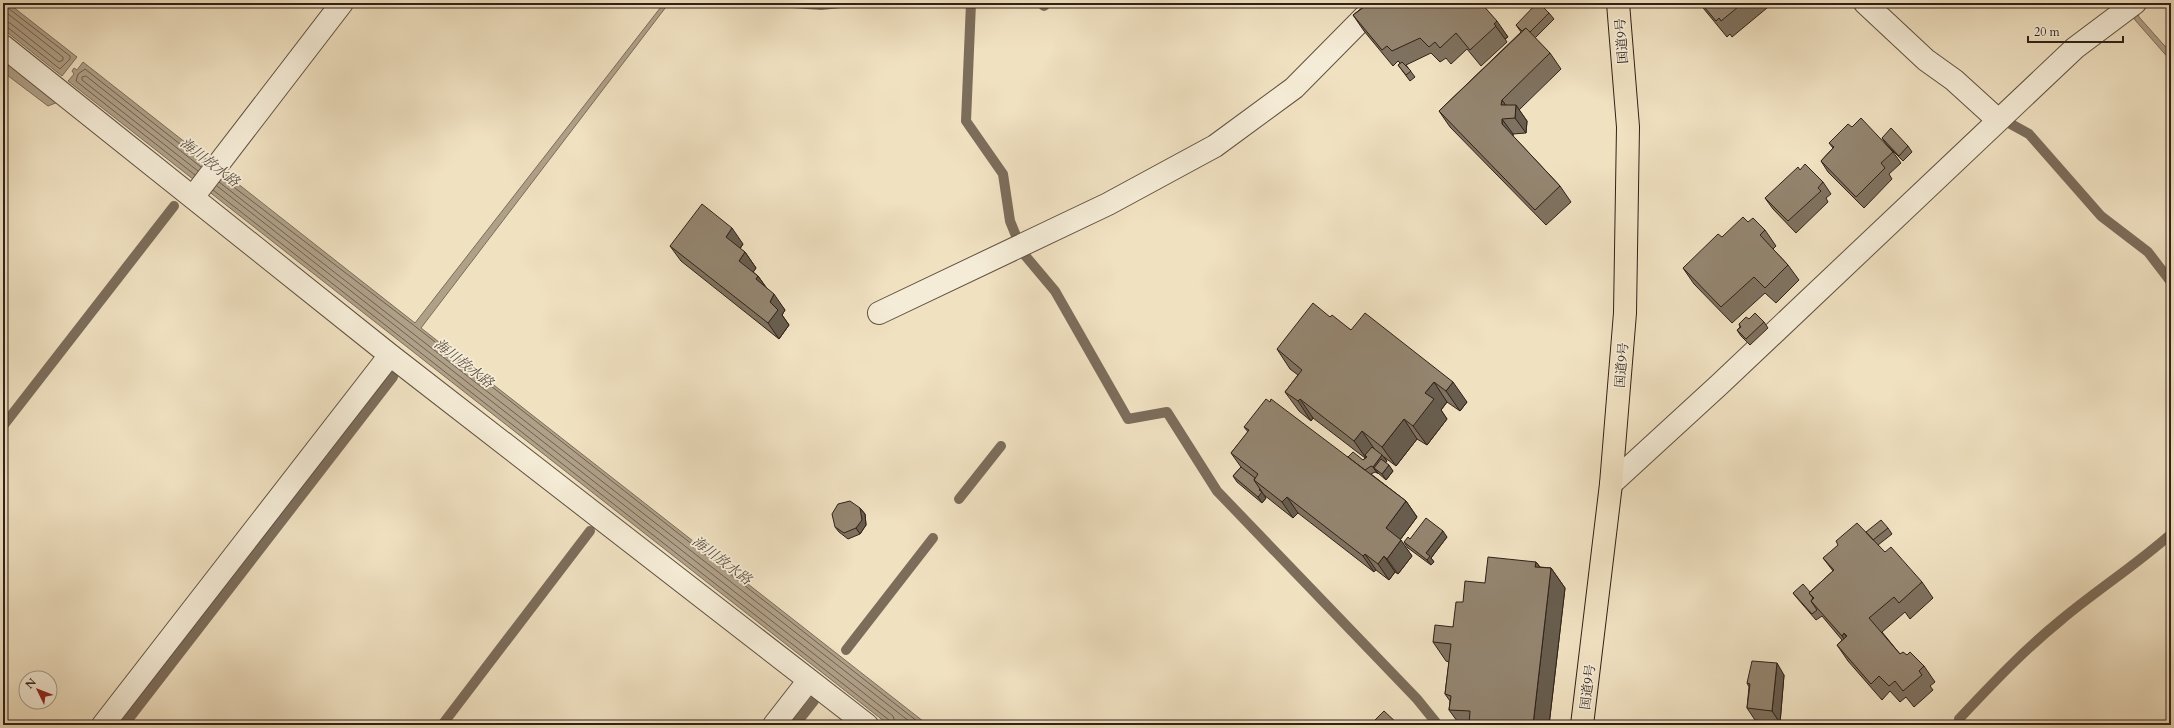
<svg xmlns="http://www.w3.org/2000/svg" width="2174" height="728" font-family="Cardo,'Noto Serif JP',serif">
	<rect width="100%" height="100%" fill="#f0e1c1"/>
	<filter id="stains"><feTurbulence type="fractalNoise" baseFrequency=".005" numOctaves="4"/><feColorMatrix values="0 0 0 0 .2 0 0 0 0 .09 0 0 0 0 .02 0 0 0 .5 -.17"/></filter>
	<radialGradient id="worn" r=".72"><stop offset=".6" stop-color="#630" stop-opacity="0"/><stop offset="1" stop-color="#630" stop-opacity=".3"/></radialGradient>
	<path fill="#afa088" stroke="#7c6d5b" d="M3,3H8L77,57L62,76L3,29Z
		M664,3H669L421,328L928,725H889L68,81L74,74L72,71L74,68L77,70L83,62L415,323Z
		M2138,13L2139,17L2171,53V61L2135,20L2133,15Z
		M3,59L58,102L48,106L3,72Z"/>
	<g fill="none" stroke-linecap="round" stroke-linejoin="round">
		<path stroke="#706050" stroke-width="1" d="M3,10L63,57V60L59,62L10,23L3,21
			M3,26L7,27L60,69L70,59V56L8,8L6,3
			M198,171L82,80V77L86,76L201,167
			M195,175L76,81L78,74L85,69L204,163
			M222,178L416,327L922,725
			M219,182L914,725
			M217,186L893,716L896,725
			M213,190L889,720L891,725"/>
		<path stroke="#7c6d5b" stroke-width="10" d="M793,3L821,5L841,3
			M971,3L966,121L1003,174L1010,221L1023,253L1055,291L1128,419L1167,412L1217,491L1417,699L1438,725
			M1041,3L1044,6L1047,3
			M2009,123L2029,134L2101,216L2148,252L2171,282
			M3,426L174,206
			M959,499L1001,446
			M846,650L933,538
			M1959,719C1992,684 2024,650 2061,620C2097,590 2136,565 2171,534
			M124,725L393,377
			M442,725L590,531
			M795,725L814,701"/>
		<g stroke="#605142" stroke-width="24">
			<path id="minor" d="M1865,3L1926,60L1954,80L1998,120
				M3,46L390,355L867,725
				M193,197L342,3
				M879,313L1108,204L1215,146L1294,88L1378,3
				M1611,484L1720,384L2075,48L2135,3
				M103,725L390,355
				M774,725L809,680"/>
		</g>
		<g stroke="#302118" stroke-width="24">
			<path id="highway" d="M1582,725L1611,484L1625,313L1628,127L1618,3"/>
		</g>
		<use href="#minor" stroke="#f5ecd7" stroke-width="22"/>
		<use href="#highway" stroke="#f0e1c1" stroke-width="22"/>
	</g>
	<path fill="#7f7260" stroke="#302118" d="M1481,3L1508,37L1505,39L1507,42L1481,66L1467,49L1451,64L1446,58L1440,62L1431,53L1406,65L1415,77L1410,81L1398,65L1400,63L1398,61L1393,66L1364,31L1353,15L1363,7L1361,5Z
		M1699,3H1773L1732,37L1730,34L1727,37Z
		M1549,13L1554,19L1535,38L1550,53L1561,69L1519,110L1527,121L1526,133L1513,134V136L1560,186L1571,202L1546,225L1450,127L1439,111L1521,32L1516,25Z
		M1852,127L1893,152L1901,163L1889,174L1892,179L1864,208L1828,172L1821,161L1833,148L1829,143Z
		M1882,138L1908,146L1912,152L1903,161L1886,144Z
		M1800,170L1823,182L1831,194L1826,198L1828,202L1796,233L1773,209L1765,198Z
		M1748,222L1765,230L1776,246L1773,249L1788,265L1799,280L1776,303L1765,293L1732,323L1694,284L1683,268L1722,237Z
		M743,244L740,249L745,252L756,268L753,272L758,276L766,287L785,310L782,315L789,325L779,339L681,261L670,246Z
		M1330,317L1467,402L1460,411L1447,402L1441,410L1447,419L1427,445L1417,439L1396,466L1384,457L1387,461L1385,462L1393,471L1386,480L1378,473H1377L1375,472L1371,474L1406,501L1417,517L1400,540L1412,556L1398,574L1395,572L1389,580L1376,570L1374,572L1298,513L1293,518L1264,495L1266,498L1262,503L1237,482L1233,476L1241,467L1231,453L1248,432L1244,427L1348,457L1363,460L1365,458L1313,418L1311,421L1299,411L1285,392L1298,375L1290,369L1277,349Z
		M1749,319L1764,322L1768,328L1750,345L1741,336L1737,330L1740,327L1739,324Z
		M860,508L865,514L866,525L860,534L848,539L839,532L835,527Z
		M1888,528L1892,534L1878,545L1885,552L1922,582L1933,598L1910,619L1905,612L1882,632L1900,654L1907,655L1924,666L1935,682L1930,686L1933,690L1914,707L1906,697L1900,702L1890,691L1882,700L1848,661L1837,645L1842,640L1822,616L1816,620L1797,598L1793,593L1810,592L1833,571L1823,558L1866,532Z
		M1447,537L1431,558L1434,562L1431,565L1408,548L1404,542L1410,539Z
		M1536,562L1540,567L1551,568L1565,588L1549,725H1460L1449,710L1450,701L1445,694L1449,662L1446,661L1433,642L1453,627L1463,602L1485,583Z
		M1784,675L1780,723L1755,720L1747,708L1749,687L1747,683Z"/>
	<path fill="#685d4e" stroke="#302118" d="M1497,21L1508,37L1505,39L1494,24Z
		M1502,100L1513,115L1501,105Z
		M1516,105L1527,121L1526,133L1515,118Z
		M1502,119L1513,134V140L1502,124Z
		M732,228L743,244L737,252L726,237Z
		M745,252L756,268L750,277L739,261Z
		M758,276L769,292L756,279Z
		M774,294L785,310L782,315L789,325L779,339L768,323L770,302Z
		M1434,382L1447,402L1441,410L1447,419L1427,445L1413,426L1425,393Z
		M1453,382L1467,402L1460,411L1446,391Z
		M1300,399L1313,418L1311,421L1298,401Z
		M1404,419L1417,439L1396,466L1382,447Z
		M1362,431L1375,450L1365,455L1368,460V461L1354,441Z
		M1382,455L1387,461L1379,471L1374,468L1378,473H1377L1373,467Z
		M1389,465L1393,471L1386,480L1382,474Z
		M1260,489L1266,498L1262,503L1258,497L1259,490Z
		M1287,497L1298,513L1293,518L1282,502Z
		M1406,501L1417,517L1397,544L1386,528Z
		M860,508L865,514L866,525L860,534L856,528Z
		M1443,531L1447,537L1431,558L1434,562L1431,565L1427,560L1426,553Z
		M1401,540L1412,556L1398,574L1387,559Z
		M1365,554L1376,570L1374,572L1363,556Z
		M1384,556L1395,572L1389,580L1378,564Z
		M1536,562L1550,581L1535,567Z
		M1551,568L1565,588L1549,725H1533Z
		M1844,633L1855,649L1853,652L1842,636Z
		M1777,663L1784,675L1780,723L1772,711Z"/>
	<path fill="#948570" stroke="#302118" d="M1363,3H1481L1497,21L1494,24L1496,26L1470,50L1456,33L1440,48L1435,42L1429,47L1420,38L1392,51L1387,46L1382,50L1353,15L1364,7L1361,5Z
		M1537,3H1539L1549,13L1530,32L1526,28L1522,31L1516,25Z
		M1701,3H1743L1721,21L1719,18L1716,21Z
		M1526,28L1550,53L1502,100L1501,105H1516L1515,118L1502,119V124L1560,186L1535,210L1439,111Z
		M1402,62L1411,71L1406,75L1398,65Z
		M1861,118L1893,152L1881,163L1885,168L1856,197L1821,161L1834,147L1829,143L1848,124L1852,127Z
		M1891,128L1908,146L1899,156L1882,138Z
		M1805,164L1823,182L1818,188L1821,191L1788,221L1765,198L1798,167L1800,170Z
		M702,204L732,228L726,237L745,252L739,261L758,276L756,279L774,294L770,302L778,310L768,323L670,246Z
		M1743,217L1748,222L1753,218L1765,230L1760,235L1788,265L1765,288L1754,277L1721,307L1683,268L1718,234L1722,237Z
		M1313,303L1330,317L1332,315L1351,330L1365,313L1453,382L1446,391L1434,382L1425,393L1434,399L1413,426L1404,419L1382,447L1362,431L1354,441L1300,399L1298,401L1285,392L1302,370L1277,349Z
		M1755,313L1764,322L1746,339L1737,330L1741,327L1739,324L1746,317L1749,319Z
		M1266,399L1270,402L1271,399L1406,501L1386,528L1401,540L1387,559L1384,556L1378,564L1365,554L1363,556L1287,497L1282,502L1254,480L1258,474L1231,453L1249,430L1244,427Z
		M1372,447L1382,455L1373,467L1371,466L1365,470L1348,457L1353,452L1363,460L1367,457L1365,455Z
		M1381,459L1389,465L1382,474L1374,468Z
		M1241,467L1255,478L1254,480L1260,489L1259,490L1262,492L1258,497L1233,476Z
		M850,501L860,508L862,520L856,528L844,533L835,527L832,514L838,504Z
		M1426,518L1443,531L1426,553L1430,556L1427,560L1404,542L1408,537L1410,539Z
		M1881,520L1888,528L1873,540L1866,532Z
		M1857,523L1885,552L1891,547L1922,582L1899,603L1894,597L1869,618L1900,654L1903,652L1907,655L1910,652L1924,666L1919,671L1922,675L1903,691L1895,681L1889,686L1879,676L1871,684L1837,645L1847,636L1844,633L1842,636L1811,601L1814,598L1809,593L1834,570L1823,558L1838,545L1836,541Z
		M1488,557L1536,562L1535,567L1551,568L1533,725H1469L1470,711L1449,710L1451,696L1445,694L1451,644L1433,642L1435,625L1453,627L1456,602H1463L1465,581L1485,583Z
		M1803,584L1810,592L1809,593L1813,598L1811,601L1817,610L1812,614L1793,593Z
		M1752,661L1777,663L1772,711L1747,708L1750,684L1747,683Z
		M1384,711L1399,725H1370Z"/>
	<g text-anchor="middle" stroke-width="3.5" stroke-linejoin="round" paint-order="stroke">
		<g font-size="13" fill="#302118" stroke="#f5ecd7">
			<text transform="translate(1621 41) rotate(-94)" y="5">国道9号</text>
			<text transform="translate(1621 365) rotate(-85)" y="5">国道9号</text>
			<text transform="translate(1587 687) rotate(-83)" y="5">国道9号</text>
		</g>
		<g font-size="14" font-style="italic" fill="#5c4d3f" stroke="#f5ecd7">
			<text transform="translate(210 162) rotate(38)" y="5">海川放水路</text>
			<text transform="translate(464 363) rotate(38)" y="5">海川放水路</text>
			<text transform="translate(722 560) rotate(37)" y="5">海川放水路</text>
		</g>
	</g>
	<rect width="2174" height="728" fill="none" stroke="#f0e1c1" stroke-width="16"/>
	<rect x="4" y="4" width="2166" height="720" fill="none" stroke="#302118" stroke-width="2"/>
	<rect x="8" y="8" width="2158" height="712" fill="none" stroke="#302118"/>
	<g transform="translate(38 690) rotate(313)"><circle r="19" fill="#f5ecd7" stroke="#a69b8b"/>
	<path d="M0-3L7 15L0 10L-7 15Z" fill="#8f2418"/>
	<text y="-6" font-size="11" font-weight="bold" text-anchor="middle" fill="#302118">N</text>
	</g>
	<path d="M2028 36v6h95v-6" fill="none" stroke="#302118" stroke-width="2"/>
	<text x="2034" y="36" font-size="12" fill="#302118" stroke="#f5ecd7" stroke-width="3" paint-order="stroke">20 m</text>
	<rect width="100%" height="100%" filter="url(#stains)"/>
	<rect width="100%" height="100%" fill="url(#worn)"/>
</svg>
